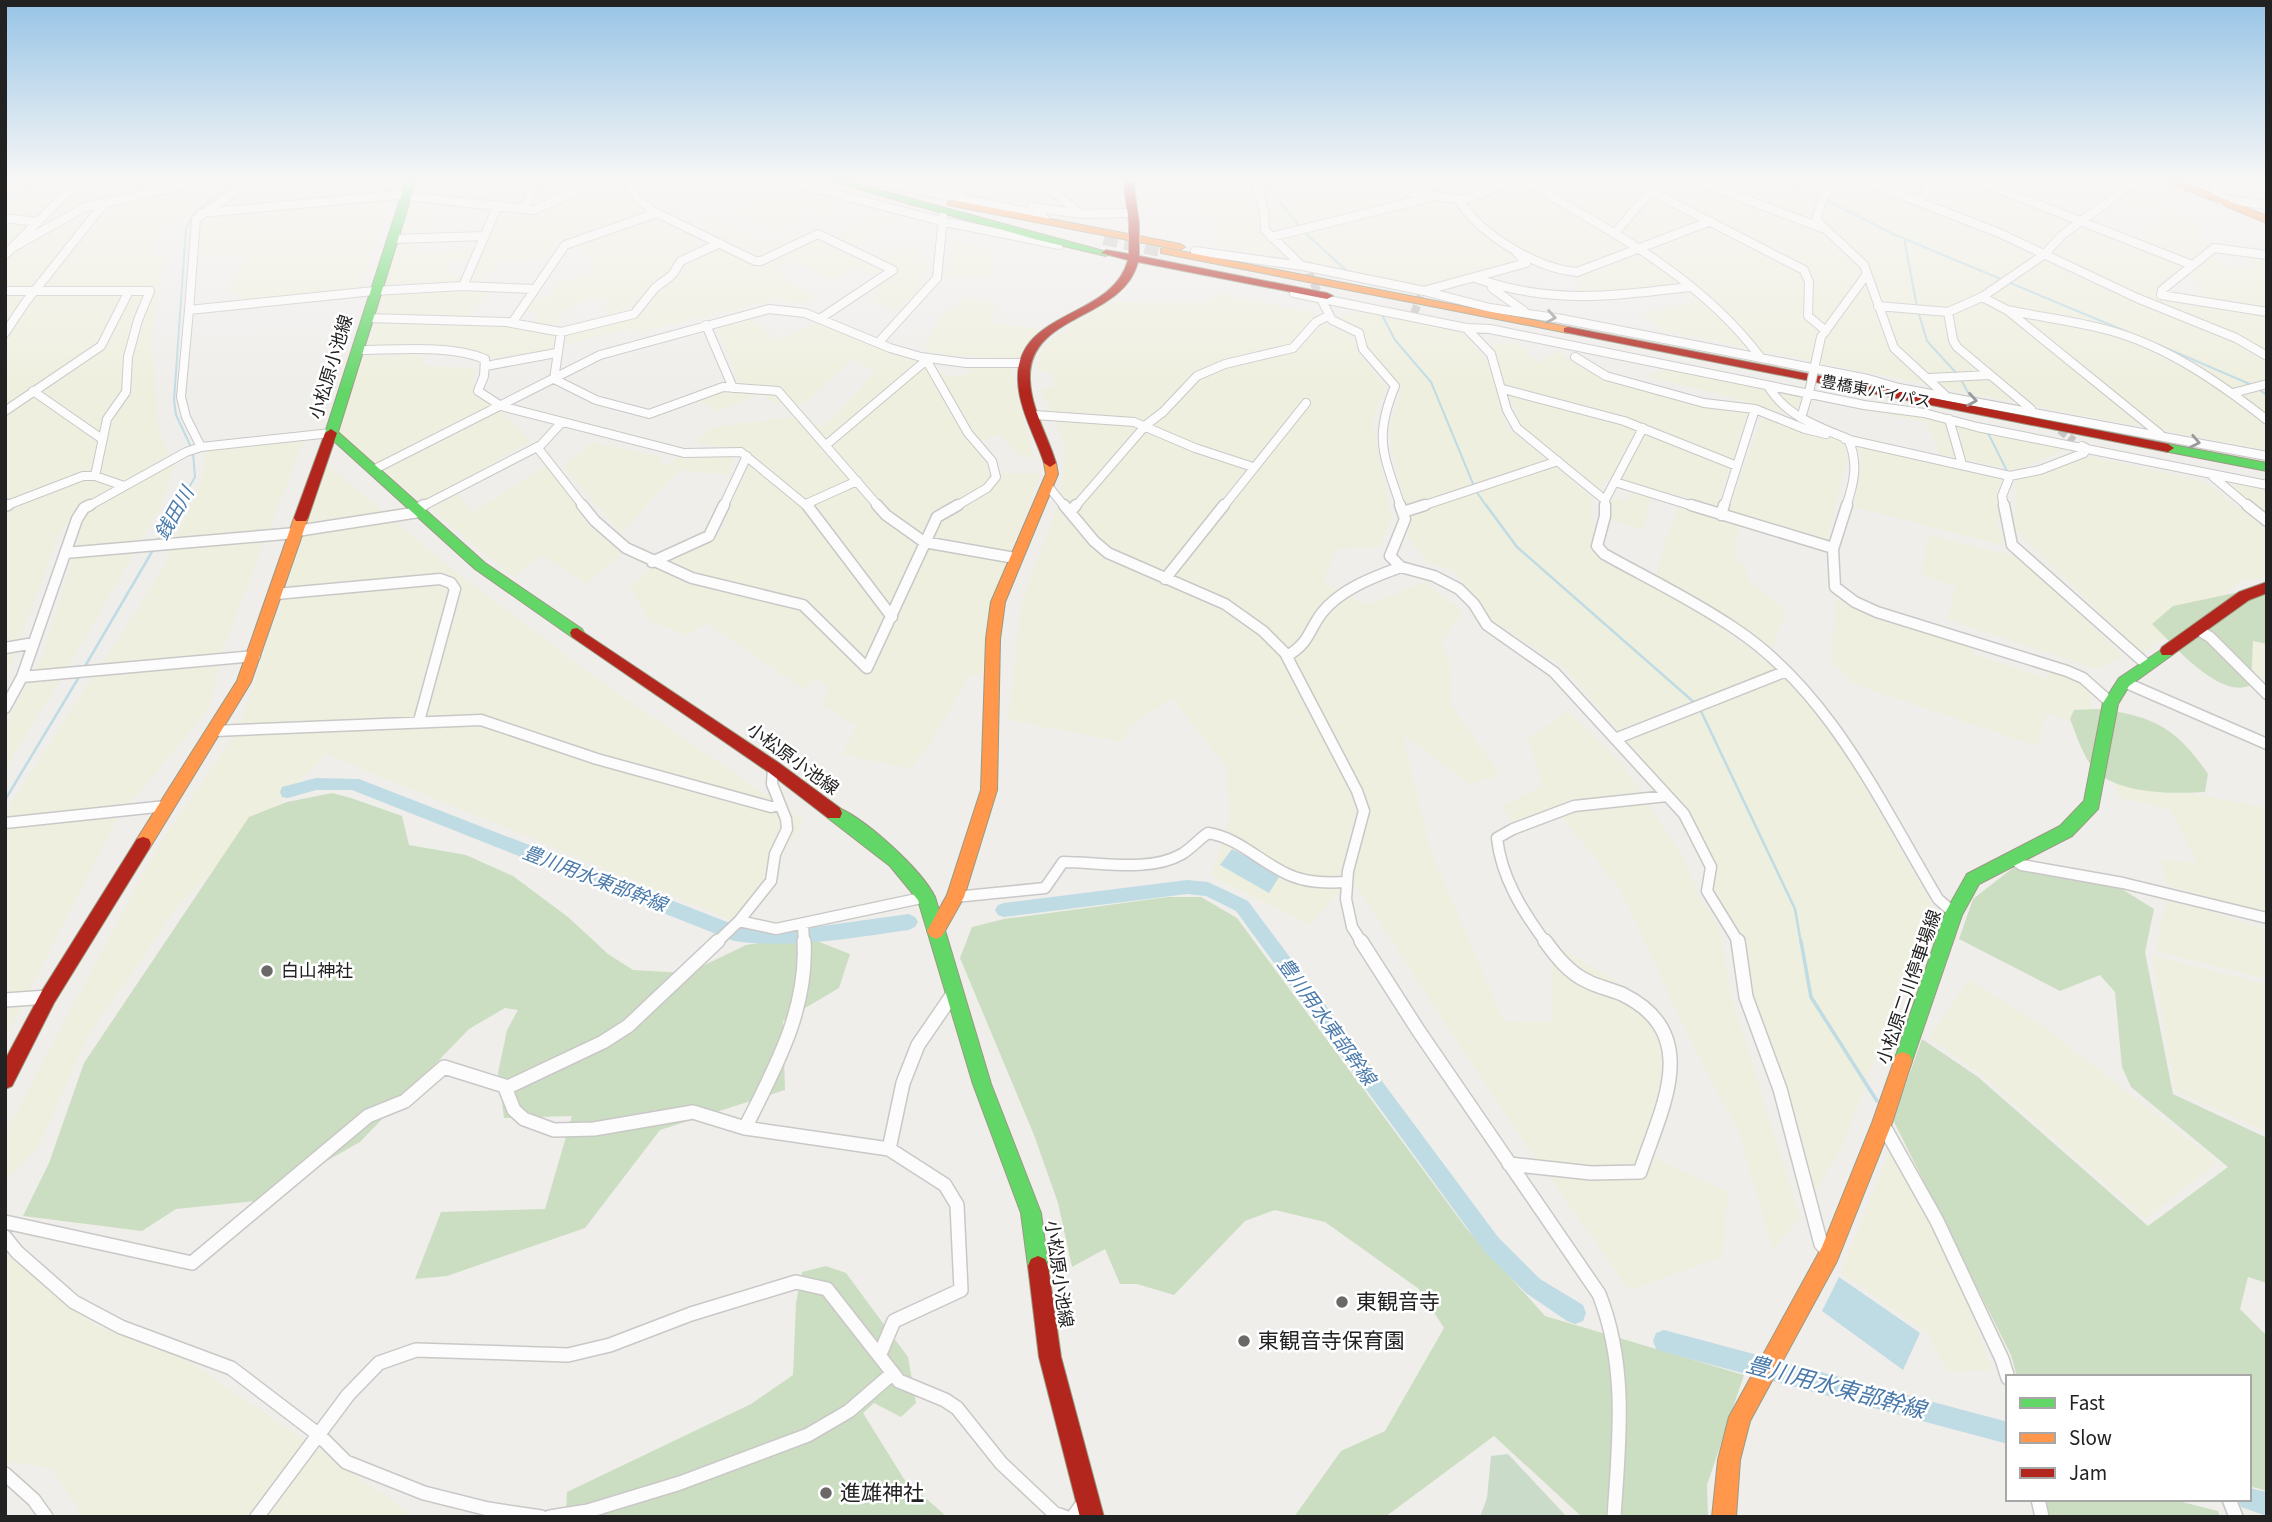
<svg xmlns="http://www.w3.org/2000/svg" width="2272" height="1522" font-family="'Source Sans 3','Noto Sans JP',sans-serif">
	<rect width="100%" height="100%" fill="#f0eeeb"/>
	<path fill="#efefdf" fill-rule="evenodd" d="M48,178H166L124,192L114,201L164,193L210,178H236L163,228L149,257L164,256L152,341L159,431L170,458L117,484L77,509L59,534L5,682V207Z
		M258,178H395L359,290L240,302L235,292L227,293L249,254L197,257L200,219Z
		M695,178H761L840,199L829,208L848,216L844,220L800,206L798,211L809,217L774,233L733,213L747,204Z
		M1138,178H2061L2064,181L2061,189L2018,193L2137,241L2166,217L2119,200L2146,179L2173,216L2192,220L2222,266L2250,267L2243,254L2267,258V450L2037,407L1660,330L1643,312L1698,302L1682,288L1576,294L1581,279L1529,263L1430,288L1264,256L1207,242L1215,235L1202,200L1139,205ZM2191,270L2205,302L2173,298L2166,289Z
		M582,195L633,198L653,212L557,243L541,261H503L476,287H491L471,315L371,317L376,291L467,286L501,211L537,212Z
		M412,200L438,202L434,224L425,225L418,237L400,238Z
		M884,209L909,213L852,245L832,236Z
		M661,215L709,238L685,252L674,271L652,285L630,309L606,315L605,299L584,300L562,312L556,325L535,322L539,312L522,310L532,300L549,297L556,283L591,272L594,261L573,246Z
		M713,216L766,243L799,228L808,230L759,256L698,225Z
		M813,233L886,266L880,276L858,268L831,283L815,274L817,269L794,261L775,269L790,279L789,284L816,295L804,305L775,300L641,332L627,329L567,344L568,332L637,315L644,311L662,287L683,273L693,254L713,243L757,263Z
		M953,240L993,252L992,276L946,278Z
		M395,241H413L411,251L474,250L469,260L451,262L445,273L467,275L461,283L383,287Z
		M907,244L931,263L916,295L897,311L870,301L876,294L869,290L898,268L881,258Z
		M1217,293L1318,314L1321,323L1349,334L1361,356L1387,388L1372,420L1392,518L1380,547L1337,549L1323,581L1366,605L1426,582L1463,612L1442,642L1450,661L1451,704L1500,775L1469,784L1403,735L1431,851L1504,1021L1553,1022L1552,943L1651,1002L1667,1067L1641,1151L1728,1192L1723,1257L1629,1290L1507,1117L1351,879L1309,925L1211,876L1230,817L1226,766L1172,698L1130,726L1122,742L1008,720L1021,606L1061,493L1065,444L1040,389L1056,386L1051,372L1037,370L1044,347L1072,324L1110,302L1211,301Z
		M963,297L996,303L992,322L1039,329L1018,359L950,355L922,349L941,317Z
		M1362,310L1463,331L1491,366L1507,428L1547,460L1406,506L1398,480L1389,429L1401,391L1369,348L1362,332L1336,318Z
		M750,318L777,340L817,323L927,363L949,377L970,373L960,362L1012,365L1019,405L1035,459L1017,453L999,434L979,442L994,473L1041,474L991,603L983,673L970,676L930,744L911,769L843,754L856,726L823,705L829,691L818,678L803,689L707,623L687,635L649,621L629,586L661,560L720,534L750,453L697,442L712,427L792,417L824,427L876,371L852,360L801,406L771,402L762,392L719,411L696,400L735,385L738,381L715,324Z
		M375,322H493L558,332L556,350L486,358L479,350L367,347Z
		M1511,342L1517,343L1539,363L1558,351L1602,377L1749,410L1717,506L1607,477L1599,491L1521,427L1497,358L1488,347Z
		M421,355L426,366L476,368L473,384L493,401L530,441L452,487L473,512L550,463L589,527L626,551L586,584L542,555L513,577L337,433L364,356Z
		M1673,369L1935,416L2069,448L2018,470L1940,455L1927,423L1806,397L1800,418L1716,393L1643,376Z
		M1763,415L1840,436L1848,456L1826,543L1728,511Z
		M1852,440L2003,478L1998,527L2021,550L1854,507L1861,457Z
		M304,441L223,649L209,709L118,818L5,1039V818L14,798L159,575L200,485L208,450Z
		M593,442L662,457L660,463L671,465L679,451L733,455L730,475L680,470L621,533L563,466Z
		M2087,456L2204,481L2267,529V578L2242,580L2142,654L2015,530L2016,478Z
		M175,463L161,507L67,670L5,769V725L43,654L87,510Z
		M327,464L444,562L593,676L804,821L738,923L326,754L178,906L87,1038L39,1146L5,1182V1133L153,855L240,726Z
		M1554,465L1592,498L1594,548L1609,562L1709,619L1777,669L1617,730L1565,668L1491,620L1452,570L1429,563L1407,536L1413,514Z
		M2222,482L2267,490V517Z
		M1631,490L1652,496L1643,530L1605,519L1610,498L1629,501Z
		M1679,505L1740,523L1734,557L1746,566L1747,579L1786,611L1771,652L1656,579L1664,543Z
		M1928,535L2024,559L2124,657L2097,669L1948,620L1955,586L1921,574Z
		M1835,599L1971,637L1973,654L2046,678L2050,663L2093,680L2090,726L2047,714L2037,746L1856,685L1832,663Z
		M2267,605V689L2210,633Z
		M1785,678L1834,733L1937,914L1900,989L1845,1142L1815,1193L1772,1053L1754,1006L1740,934L1712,889L1715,865L1679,801L1627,741Z
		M1567,711L1623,765L1687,862L1700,899L1720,928L1731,994L1800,1217L1773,1251L1738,1131L1688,1036L1621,891L1559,813L1514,825L1502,806L1542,787L1528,738Z
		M2133,782L2267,808V864L2264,869L2267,871V913L2166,885L2160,859L2197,863L2171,810L2119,797L2116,784Z
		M2166,898L2262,928L2267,955V979L2156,951Z
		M2152,956L2267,984V1132L2175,1090Z
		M1969,979L2042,1026L2218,1162L2146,1219L1983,1076L1929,1037Z
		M1891,1147L1953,1266L1993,1370L1947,1372L1926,1332L1841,1273Z
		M5,1243L95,1326L180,1355L416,1517H82L52,1469L12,1462L5,1467Z"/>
	<path fill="#cbdec1" d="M2267,581V644L2253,641L2251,685C2220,701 2172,643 2152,624L2173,606L2244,591Z
		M2096,709C2152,715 2176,727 2208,774L2205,792C2175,794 2122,794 2098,773C2084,761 2077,736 2070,719L2074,710Z
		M332,793L351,798L402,816L409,845L466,855L513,876L568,917L608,954L633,970L688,973L746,945L804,936L850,954L839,988L783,1021L785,1090L660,1130L585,1228L447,1276L415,1279L441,1212L545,1209L572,1116L504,1118L498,1073L507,1030L518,1010L505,1008L469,1029L360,1142L256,1201L176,1209L142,1231L23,1216L49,1163L84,1063L249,817L287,802Z
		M2014,867L2120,888L2154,909L2145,952L2173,1094L2267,1138V1283L2248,1277L2240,1309L2267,1336V1491L2249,1486V1377H2017L2011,1355L1893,1120L1922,1039L1978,1077L2148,1226L2228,1167L2131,1087L2122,1067L2115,992L2100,975L2060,991L1959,939L1973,899Z
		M1168,897H1201L1237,918L1466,1228L1545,1316L1744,1375L1707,1485L1708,1517H1582L1494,1436L1385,1517H1294L1341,1451L1385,1431L1444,1328L1419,1289L1325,1222L1275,1210L1245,1221L1174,1295L1137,1284H1120L1105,1249L1072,1267L1058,1203L1034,1135L960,958L972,927L1004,919Z
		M826,1266L846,1273L908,1357L916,1403L901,1417L874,1403L863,1413L904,1479L947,1517H566L567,1492L751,1404L793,1375L796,1303L802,1272Z
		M2035,1499H2170L2218,1511L2220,1517H2048Z"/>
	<path fill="#cadbca" d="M1508,1454L1567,1517H1480L1487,1498L1491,1456Z"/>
	<path fill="#bfdbe3" d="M1232,849L1281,874L1269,893L1220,865Z
		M1839,1277L1920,1333L1903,1370L1822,1311Z"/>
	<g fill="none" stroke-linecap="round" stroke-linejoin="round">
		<path stroke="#bfdbe3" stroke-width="2" d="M1261,178L1303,231L1349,273
			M1765,178L1820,197L1893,234L2130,333
			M5,201L41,178
			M1904,238L1917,307
			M1918,311L1927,341L1958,375
			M1381,313L1395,340L1431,382L1476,491L1487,507
			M2159,345L2252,385
			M1960,378L1970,396
			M2258,389L2267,395
			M1988,433L2007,471
			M191,447L176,415L174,400L186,228C197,203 225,192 247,178
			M178,507L195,477L193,453"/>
		<path stroke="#bfdbe3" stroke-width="2.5" d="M1486,505L1517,547L1696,704
			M158,541L179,505
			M84,668L153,550
			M1700,709L1795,909L1801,943
			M5,800L79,677"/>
		<path stroke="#bfdbe3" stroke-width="3.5" d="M1801,941L1811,997L1877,1101"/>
		<path fill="#bfdbe3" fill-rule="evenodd" d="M316,778L359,779L735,925L800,929L909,914L915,917L918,922L915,927L909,930C850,938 793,949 734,941L352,790H316L288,798L282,797L280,792L282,787Z
			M1187,880L1208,882L1248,901L1498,1237L1540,1279L1583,1305L1586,1313L1583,1321L1575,1324L1567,1321L1526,1293L1484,1251L1236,911L1206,896L1187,894L1004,917L998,915L995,910L998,905L1004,903Z
			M1664,1330L2008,1422V1444L1664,1352L1656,1349L1653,1341L1656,1333Z
			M2249,1488L2267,1492V1516L2241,1507L2238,1499H2249Z"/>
		<path stroke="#c7c5c3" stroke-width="8" stroke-dasharray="8 3.5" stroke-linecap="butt" d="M1309,273L1322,301
			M1414,313L1421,296
			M2051,423L2074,441"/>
		<path stroke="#c7c5c3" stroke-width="14" stroke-dasharray="14 7" stroke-linecap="butt" d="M1104,238L1165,251"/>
		<g stroke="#c9c8c7" stroke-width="10">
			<path id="street-far2" d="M626,178L637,198L651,210L755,261H761L818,234L893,270L821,318
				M775,178L941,221L1059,245
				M864,178L1041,215L1046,220
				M960,178L951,191L961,193
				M1044,178L1046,186L1081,214L1130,213
				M1254,178L1264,211L1265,230L1302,266
				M1394,178L1407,192L1464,200L1462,205C1485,237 1538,269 1577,272L1711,221
				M1519,178C1607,229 1699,275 1761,358
				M1625,178L1804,270L1809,282L1808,316L1826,331
				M1689,178L1822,228
				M1841,178L1823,197L1816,220L1864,265L1894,348L1945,395
				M1857,178L1997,232L2137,298L2236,338L2267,356
				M1971,178L2192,265
				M2208,178L2221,202
				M2241,178L2267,181
				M405,196L534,210L608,178
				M2220,199L2267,205
				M1464,200L1519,178
				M1920,201L1935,178
				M1032,207L1081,214
				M525,209L536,178
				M202,213L406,194
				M5,218L38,222
				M1614,234L1662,178
				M1271,237L1428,198
				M392,239L485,236
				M12,248L85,207L174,188L199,178
				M1195,251L1303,266L1424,291L1490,308L1562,319L1868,379L1899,388L2267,456
				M5,255L81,178
				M2267,255L2214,248L2162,290L2161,295L2267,312
				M1475,278C1552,305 1611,296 1690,287
				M463,286L498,205
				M1492,288L1524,311
				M1427,290L1526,263L1517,253
				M5,291H150L138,320L128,357L126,392L107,419L95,476
				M1294,293L1466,328L1490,329L1864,405L1924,413L1977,427L2267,485
				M1982,297L2007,310L2160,434
				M1322,301L1332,320L1359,333L1363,349L1395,386C1373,439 1384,455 1401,507
				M1878,306L1948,312L1982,297L2045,254L2062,235L2140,178
				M189,310L196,219L254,178
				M2007,310C2040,317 2075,321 2108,330C2167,346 2220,383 2267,420
				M1948,312L1953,340L1957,347L2031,409
				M367,318L506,322L561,332L634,314L655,288L672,275L681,261L720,243
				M512,323L565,245L657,213
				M706,325L733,388
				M1466,328L1491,354L1507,410L1517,428L1605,500
				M5,333L25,303L106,201
				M878,343L937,278L943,216
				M357,350C395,350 450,344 485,359L484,376L478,391L501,406L684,453L741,452L808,507
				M1575,357L1606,376L1704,403L1755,409L1805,429L1826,434
				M929,358L928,363L968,433L992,461L996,477L987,488L955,507
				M486,366L556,353
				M1813,374L1821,337L1867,274
				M1929,378L1990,375
				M554,379L596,400L649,414L723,387L778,391L879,507
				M554,379L561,332
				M1768,386C1786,416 1817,426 1848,439C1859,463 1854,483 1846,507
				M1503,389L1624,421L1737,466
				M33,391L102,439
				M2233,393L2267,384
				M5,411L101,346L129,291
				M1035,415L1134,422L1195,448L1253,467
				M1801,418L1810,388
				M1949,419L1962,464
				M1845,439L2010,476L2040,470L2084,453L2086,448L2082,446
				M826,445L929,358
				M201,447L186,417L181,397L189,310L374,291L463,286L534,289
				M537,447L584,507
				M373,470L600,355L769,309L805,313L890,348L921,357L966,363H1025
				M2211,475L2249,507
				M1615,482L1696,507
				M1048,486L1065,507
				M806,504L857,481
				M5,506L83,476H95L124,486
				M87,507L186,452L201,447L331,433
				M421,507L541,445L562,422
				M723,507L747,456
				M1075,507L1146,425L1163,412L1197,376L1225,364L1293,348L1316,322L1328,316
				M1223,507L1306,403
				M1419,507L1558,461
				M1605,507V500L1643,428
				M1724,507L1755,409
				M2004,507L2002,496L2010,476"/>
		</g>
		<g stroke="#c9c8c7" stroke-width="13">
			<path id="street-far1" d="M582,505L595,521L626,548L692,578L803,605L867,668L937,517L958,505
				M807,505L892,617
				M877,505L886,515L924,542L1015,558
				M1064,505L1094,541L1108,553L1225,604L1263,631L1285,653L1357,791L1364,811L1348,871L1346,899L1352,927L1362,943
				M1400,505L1405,519L1390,556L1401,567L1434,576L1459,589L1474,604L1487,625L1554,672L1684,814L1711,867L1707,891L1739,943
				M1605,505V516L1597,546L1604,554C1647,578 1693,600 1734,628C1830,691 1881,804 1938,899L1954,913
				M1691,505L1833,548
				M1847,505L1833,549L1835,587L1855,602L1877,612L2067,671L2083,678L2111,703
				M2004,505L2012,545L2146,664
				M2247,505L2267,521
				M5,506L8,505
				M416,509L424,505
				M1071,511L1076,505
				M1403,512L1425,505
				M1721,515L1724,505
				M297,531L419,512
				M65,553L296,533
				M652,562L709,536L724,505
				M1165,579L1224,505
				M276,594L440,579L451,583L455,589L419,721
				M2197,629L2210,637L2267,694
				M5,648L34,643
				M1287,656C1309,643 1308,632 1321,614C1339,590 1373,577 1401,567
				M22,677L255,656
				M2124,682L2267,744
				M5,708L22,677L77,519L84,508L90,505
				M214,731L481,720L597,759L771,807L779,805
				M1615,739L1784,672
				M5,823L166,806
				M2013,859L2022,865L2123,883L2267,918
				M955,897L1045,888L1063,862C1100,862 1149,873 1182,854C1192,848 1199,839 1208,833C1239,838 1259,861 1287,874C1306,883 1327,883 1347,882
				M739,921L776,929L926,897
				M803,925L804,943
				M716,943L739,921L771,881L775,854L787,829L786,819L772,784L773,767
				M1546,943C1523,912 1501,877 1497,838L1513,829L1574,806L1667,796"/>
		</g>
		<g stroke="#c9c8c7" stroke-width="16">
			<path id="street" d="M1361,941L1418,1030L1599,1294C1628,1367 1619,1441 1614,1517
				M1738,941L1746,997L1780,1089L1821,1244L1830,1254
				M5,1000L48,997
				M508,1087L506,1090L514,1110L524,1119L554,1130L594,1129L693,1112L745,1128L889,1149L945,1185L957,1205L961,1290L894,1321L880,1354
				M1882,1123L1937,1221L2002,1359L2008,1378
				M745,1128C775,1068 808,1010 804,941
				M889,1149L903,1083L918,1045L953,994
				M1509,1164L1591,1173L1640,1172C1661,1108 1704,1034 1622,994C1610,989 1598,987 1587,981C1569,973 1556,956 1545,941
				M5,1222L192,1263L368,1116L405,1101L444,1067L508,1087L603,1042L628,1026L718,941
				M5,1237L17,1252L74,1302L121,1327L231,1368L319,1435L346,1462L424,1493L488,1509L541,1517
				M5,1474L34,1500L46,1517
				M2038,1499L2042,1517
				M2229,1499L2236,1517
				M257,1517L348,1395L379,1363L416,1350L568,1355L610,1345L691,1314L796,1282L827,1289L899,1381L945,1400L957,1408L1001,1463L1054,1513L1065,1517
				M550,1517L588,1511L680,1483L808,1435L849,1411L893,1373
				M1073,1517L1086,1499"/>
		</g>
		<g stroke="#999a82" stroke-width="2">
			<path id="fast" d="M407,178H417L338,432L485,563L582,629L584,633L582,637H572L475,569L325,433Z
				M819,178H835L1111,253L1106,256L1038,240Z
				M2168,444L2267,463V471L2164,451L2162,448Z
				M2167,646L2174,651L2172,655L2129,686L2118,704L2098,809L2072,836L1979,884L1962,915L1910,1067L1903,1070L1896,1067L1894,1061L1945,913L1967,874L2060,826L2084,801L2103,703L2119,678Z
				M834,806C863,816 921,869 935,897L991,1084L1041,1213L1048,1266L1045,1273L1038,1276L1031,1273L1028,1266L1021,1213L973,1084L918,900L890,866L828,818L826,813L828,808Z"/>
		</g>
		<g stroke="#999a82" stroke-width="2">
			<path id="slow" d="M2158,178H2172L2267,216V223Z
				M952,200L1180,244L1185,247L1180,250L948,205L947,203Z
				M1165,248L1568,327L1574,330L1568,333L1161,253V249Z
				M1050,459L1056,463L1058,474L1005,602L1000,639L997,790L964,897L942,936L936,939L930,936L927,931L947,895L981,790L986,639L991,602L1046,474L1044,463Z
				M301,514L308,518L251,682L149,849L143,851L137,849L135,844L137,839L237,681L294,518Z
				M1903,1052L1910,1055L1912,1061L1892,1123L1837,1261L1750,1421L1740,1460L1736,1517H1712L1718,1460L1729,1417L1822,1247L1872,1123L1894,1061L1896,1055Z"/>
		</g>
		<g stroke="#999a82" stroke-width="2">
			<path id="jam" d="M1123,178H1133L1139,223V256L1327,293L1333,296L1327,299L1138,262C1123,321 1027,313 1030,380C1031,409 1048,436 1056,463L1050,467L1044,463C1035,436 1019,409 1018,381C1015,309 1112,320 1128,260L1101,253L1106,250L1129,254V223Z
				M1568,327L2168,444L2174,448L2168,452L1564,332V328Z
				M331,429L337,433L308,518L306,521H296L294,518L325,433Z
				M2267,582V593L2249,600L2172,655H2162L2160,651L2162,647L2239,592Z
				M577,628L779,763L840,808L842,813L840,818H828L767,771L572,637L570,633L572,629Z
				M143,837L149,839L151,844L149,849L54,1003L12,1086L5,1089V1060L42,991L137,839Z
				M1038,1256L1045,1259L1048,1266L1061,1357L1104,1517H1080L1039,1357L1028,1266L1031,1259Z"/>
		</g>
		<use href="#street-far2" stroke="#fdfcfc" stroke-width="8"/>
		<use href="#street-far1" stroke="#fdfcfc" stroke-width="10"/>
		<use href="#street" stroke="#fdfcfc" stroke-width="13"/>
		<use href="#fast" fill="#63d668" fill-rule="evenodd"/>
		<use href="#slow" fill="#ff974d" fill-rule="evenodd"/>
		<use href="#jam" fill="#b3261e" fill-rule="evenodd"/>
		<g stroke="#c9c8c7" stroke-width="10" stroke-linecap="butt">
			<path id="street-bridge" d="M1810,388L1813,374"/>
		</g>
		<use href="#street-bridge" stroke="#fdfcfc" stroke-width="8"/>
	</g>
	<defs><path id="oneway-chevron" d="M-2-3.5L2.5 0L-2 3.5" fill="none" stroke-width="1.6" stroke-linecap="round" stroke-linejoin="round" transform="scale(1.75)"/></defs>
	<g stroke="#9a9a9a">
		<use href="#oneway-chevron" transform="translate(1551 317) rotate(9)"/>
		<use href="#oneway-chevron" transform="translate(1972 400) rotate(10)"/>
		<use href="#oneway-chevron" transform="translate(2195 442) rotate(11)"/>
	</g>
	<linearGradient id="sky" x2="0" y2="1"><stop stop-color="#97c4e6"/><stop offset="0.46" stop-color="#f8f7f6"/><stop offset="1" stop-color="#f8f7f6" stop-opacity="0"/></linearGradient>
	<rect width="2272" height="391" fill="url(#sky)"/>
	<g fill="#6a6968" stroke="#fff" stroke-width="2.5">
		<circle cx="267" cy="971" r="7"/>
		<circle cx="1342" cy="1302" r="7"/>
		<circle cx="1244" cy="1341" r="7"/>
		<circle cx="826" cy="1493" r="7"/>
	</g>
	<g text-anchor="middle" stroke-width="5" stroke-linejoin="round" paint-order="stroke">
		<g font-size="16" fill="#222" stroke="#fff">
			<text transform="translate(1876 391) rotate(11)" y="6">豊橋東バイパス</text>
		</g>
		<g font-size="18" fill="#222" stroke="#fff">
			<text transform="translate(331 367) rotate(-73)" y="6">小松原小池線</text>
			<text transform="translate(793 759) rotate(36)" y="6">小松原小池線</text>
			<text transform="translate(1909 987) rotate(-71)" y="6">小松原二川停車場線</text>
			<text transform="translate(1059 1274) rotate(82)" y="6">小松原小池線</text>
		</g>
		<g font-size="18" fill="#222" stroke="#fff" text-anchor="start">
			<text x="281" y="977">白山神社</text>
		</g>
		<g font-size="19" font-style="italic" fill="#4a7aab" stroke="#fff">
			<text transform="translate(174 513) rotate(-60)" y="7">銭田川</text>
			<text transform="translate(595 878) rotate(21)" y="7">豊川用水東部幹線</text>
			<text transform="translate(1327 1021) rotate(54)" y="7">豊川用水東部幹線</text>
		</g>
		<g font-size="21" fill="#222" stroke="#fff" text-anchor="start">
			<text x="1356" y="1309">東観音寺</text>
			<text x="1258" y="1348">東観音寺保育園</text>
			<text x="840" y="1500">進雄神社</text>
		</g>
		<g font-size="23" font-style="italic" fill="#4a7aab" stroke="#fff">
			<text transform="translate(1836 1387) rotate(15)" y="8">豊川用水東部幹線</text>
		</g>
	</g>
	<rect width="2272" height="1522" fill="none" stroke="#222222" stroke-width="14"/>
	<rect x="2006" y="1375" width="245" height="126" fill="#ffffff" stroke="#a7a7a7" stroke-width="2"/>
	<rect x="2020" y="1398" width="35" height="10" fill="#63d668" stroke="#a7a7a7" stroke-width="2"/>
	<text x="2069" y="1410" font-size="21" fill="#222222">Fast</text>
	<rect x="2020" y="1433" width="35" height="10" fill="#ff974d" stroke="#a7a7a7" stroke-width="2"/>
	<text x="2069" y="1445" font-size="21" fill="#222222">Slow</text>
	<rect x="2020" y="1468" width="35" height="10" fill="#b3261e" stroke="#a7a7a7" stroke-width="2"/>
	<text x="2069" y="1480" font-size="21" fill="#222222">Jam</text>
</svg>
